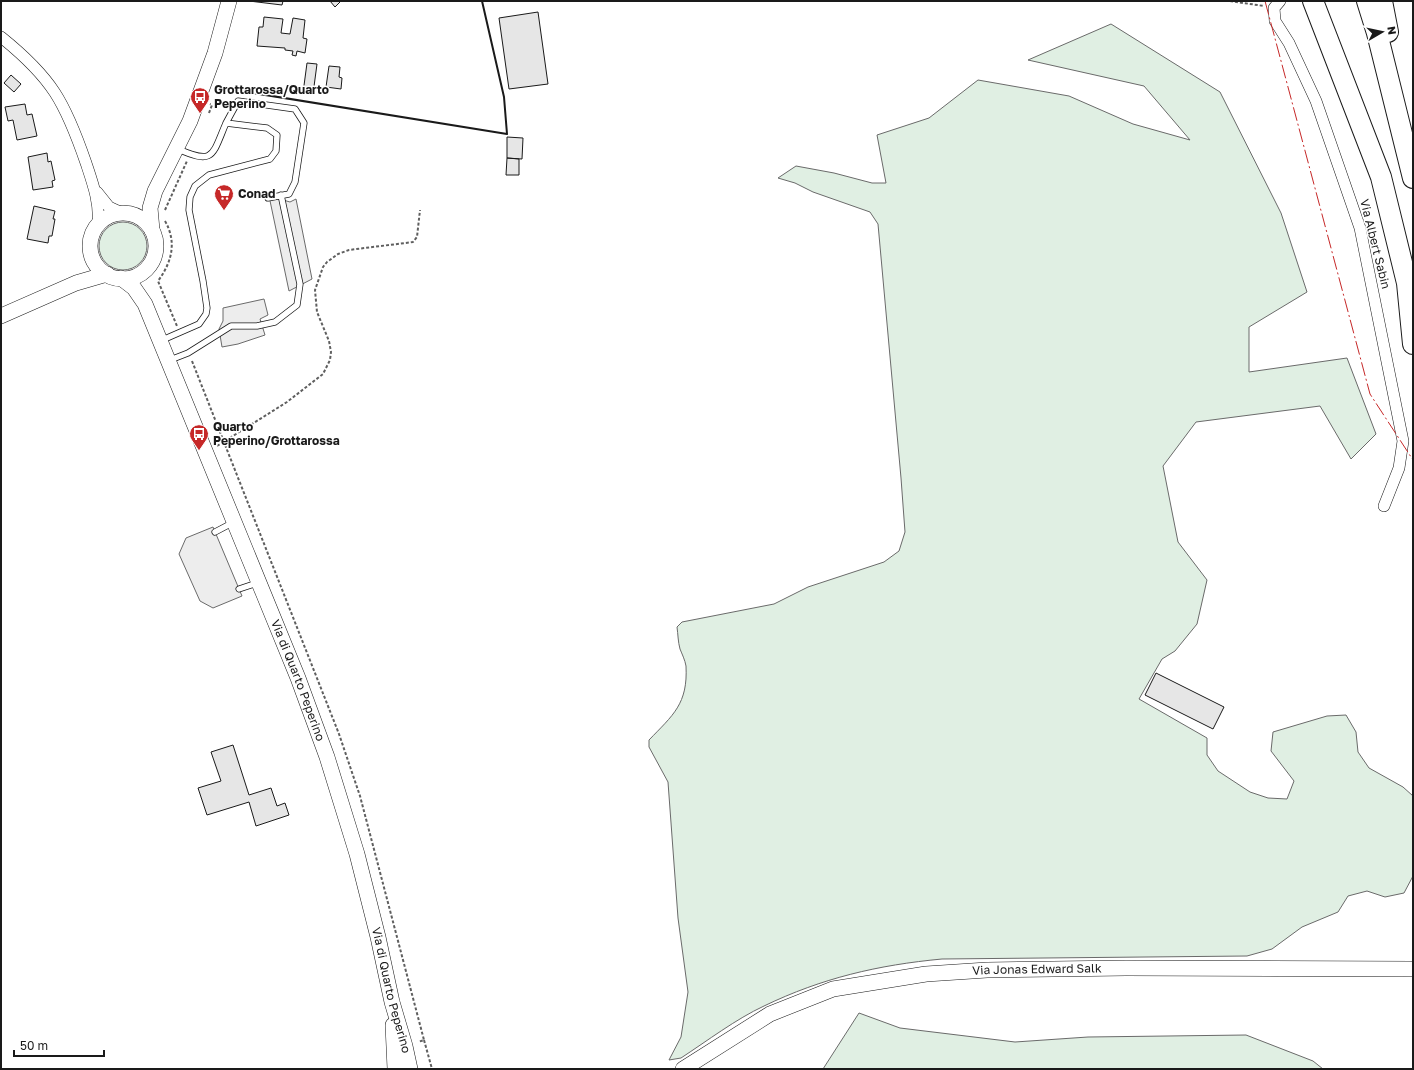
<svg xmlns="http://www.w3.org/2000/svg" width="1414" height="1070" font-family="'Golos Text',sans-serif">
	<rect width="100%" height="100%" fill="#fff"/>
	<path fill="#e0efe3" stroke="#6a6a6a" d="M1111,24L1220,92L1281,213L1307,292L1249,327V372L1347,358L1376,434L1351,459L1320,406L1196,422L1163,466L1178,542L1207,580L1197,624L1175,651L1162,659L1139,699L1207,738V755L1218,771L1250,792L1268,798L1287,799L1294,781L1271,751L1273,732L1327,716L1346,715L1356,732L1358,752L1369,768L1403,787L1413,796V876L1404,893L1385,897L1367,891L1348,896L1338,912L1302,927L1272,949L1247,956L942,959C878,965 822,978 764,1006C736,1019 707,1041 681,1058L669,1060L681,1037L688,992L678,918L668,782L649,747V740C673,715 688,704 686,666C685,660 682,654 680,649C678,642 678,634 677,627L682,622L774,604L808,587L884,562L899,551L905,532L901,478L878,224L870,212L813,192L795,183L778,178L796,166L834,173L872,183H886L877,135L929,118L978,80L1069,96L1133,124L1190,140L1144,86L1028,60Z
		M99 246a24 24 0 1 1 48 0a24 24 0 1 1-48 0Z
		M859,1013L900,1028L1015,1042L1088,1037L1246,1035L1313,1061L1323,1069H823Z"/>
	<path fill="#ededed" stroke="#6a6a6a" d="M269,196L290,202L296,199L312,279L289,291Z
		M264,299L268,315L260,319L265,335L238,344L222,347L219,329L223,321V308Z
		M213,527L242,596L213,608L200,601L179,554L186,538Z"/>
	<path fill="#e6e6e6" stroke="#1a1a1a" d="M249,1H283L282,5Z
		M330,1H341L335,7Z
		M538,12L548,84L509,89L499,18Z
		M264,17L283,19L281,33L290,34L293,18L305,20L303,38L307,39L305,53L297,51L296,56L292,55L293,51L285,50V48L257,46L259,27H263Z
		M307,63L317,64L313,94L303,93Z
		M329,66L340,67L339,77L342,78L341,89L326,87Z
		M11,75L21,84L14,92L4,83Z
		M25,104L27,115L32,114L37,136L17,140L13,120L8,121L5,107Z
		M507,137L523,138L522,159L507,158Z
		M47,153L48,162L51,161L55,180L52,181L53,187L33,190L28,157Z
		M507,158L519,159V175H506Z
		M34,206L55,211L53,219H55L52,236H49L48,243L27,239Z
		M1156,673L1224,707L1213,729L1145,695Z
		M233,745L249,795L271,788L277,806L285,803L289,815L256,826L249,802L207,815L198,788L221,781L211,752Z"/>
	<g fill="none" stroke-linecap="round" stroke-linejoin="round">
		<g stroke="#1a1a1a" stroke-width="7">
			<path id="lane" d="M226,123L238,101L295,109L304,123L295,182L289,194L268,198
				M160,341L199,324L206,314L207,308L203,281L189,210L190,197L195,186L209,175L270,159L276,151L277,135L267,128L226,123C212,156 214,165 178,149
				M170,360L188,353L231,326H257L275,322L297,305L300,284L281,195
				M215,532L234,522
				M239,589L257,583"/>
		</g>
		<g stroke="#1a1a1a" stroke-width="12">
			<path id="street" d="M1280,1L1274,8L1275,21L1289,43L1316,101L1360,228L1403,441L1399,468L1384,506
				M1,37C52,78 65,102 86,163C93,184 100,203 98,225
				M97,192L109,207L122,213"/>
		</g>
		<g stroke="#1a1a1a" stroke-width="16">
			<g id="secondary">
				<circle cx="123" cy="246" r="33"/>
				<path d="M152,230L150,208L155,191L190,121L215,53L229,1"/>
				<path id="s1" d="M121,278L134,288L145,304L298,678L327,757L357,854L378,937L392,1002L405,1046L410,1069"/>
				<path d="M1,316L76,283L107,274"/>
				<path d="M393,1025L395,1069"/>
				<path id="s2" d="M683,1069L770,1014L833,989L926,974L987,970L1126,968L1413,969"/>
			</g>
		</g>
		<g stroke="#1a1a1a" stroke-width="22">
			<path id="highway" d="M1313,1L1381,177L1407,283L1413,344
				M1367,1L1377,33L1413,178
				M1382,1L1388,32"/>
		</g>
		<path stroke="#5f5f5f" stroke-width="2" stroke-dasharray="3 2" stroke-linecap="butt" d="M1230,1L1264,6
			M209,113L212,105L210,104
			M165,210L187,161
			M165,221C177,242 172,262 158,281L177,326
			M192,361L339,734L360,796L424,1040L418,1042
			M217,446L287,402L323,374L330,360L331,352L329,341L317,312L315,290L323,267L327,262L338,254L349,250L413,242L417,237L420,210
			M424,1040L432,1069"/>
		<use href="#lane" stroke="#fff" stroke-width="5.5"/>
		<use href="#street" stroke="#fff" stroke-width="11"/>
		<use href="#secondary" stroke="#fff" stroke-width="15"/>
		<use href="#highway" stroke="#fff" stroke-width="20"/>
		<path stroke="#1a1a1a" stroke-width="2" d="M216,87L507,134L504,97L482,1"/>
		<path stroke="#c62828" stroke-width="1" stroke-dasharray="14 3 2 3" stroke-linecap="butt" d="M1265,1L1370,394L1413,460"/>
	</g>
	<defs>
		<g id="bus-pin" transform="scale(1)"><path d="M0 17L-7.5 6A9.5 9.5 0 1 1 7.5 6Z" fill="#c62828" stroke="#fff"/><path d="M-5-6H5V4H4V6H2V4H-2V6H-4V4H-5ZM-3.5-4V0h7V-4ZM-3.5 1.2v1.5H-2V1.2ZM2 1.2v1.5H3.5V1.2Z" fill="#fff"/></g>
		<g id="supermarket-pin" transform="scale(1)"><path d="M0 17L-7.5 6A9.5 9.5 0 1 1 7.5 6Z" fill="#c62828" stroke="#fff"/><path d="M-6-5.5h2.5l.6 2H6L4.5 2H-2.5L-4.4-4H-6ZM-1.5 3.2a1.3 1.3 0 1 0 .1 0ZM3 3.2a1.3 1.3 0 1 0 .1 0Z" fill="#fff"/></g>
	</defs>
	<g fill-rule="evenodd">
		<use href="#bus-pin" x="200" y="97"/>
		<use href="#supermarket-pin" x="224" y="194"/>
		<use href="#bus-pin" x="199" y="434"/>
	</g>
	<g text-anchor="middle" stroke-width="3" stroke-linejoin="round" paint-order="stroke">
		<g font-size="12" font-weight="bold" fill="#1a1a1a" stroke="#fff" text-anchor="start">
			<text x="214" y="94">Grottarossa/Quarto<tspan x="214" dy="14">Peperino</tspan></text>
			<text x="238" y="198">Conad</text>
			<text x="213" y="431">Quarto<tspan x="213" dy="14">Peperino/Grottarossa</tspan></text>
		</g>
		<g font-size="12" fill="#1a1a1a" stroke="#fff">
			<text transform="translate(1375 244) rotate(76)" y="4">Via Albert Sabin</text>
			<text dy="4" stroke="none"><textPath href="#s1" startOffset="442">Via di Quarto Peperino</textPath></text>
			<text dy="4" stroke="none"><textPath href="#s2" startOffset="376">Via Jonas Edward Salk</textPath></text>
			<text dy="4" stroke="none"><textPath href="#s1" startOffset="766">Via di Quarto Peperino</textPath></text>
		</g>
	</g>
	<rect width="1414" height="1070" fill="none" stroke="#1a1a1a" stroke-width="4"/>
	<g transform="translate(1382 32) rotate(81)" stroke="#ffffff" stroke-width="3" paint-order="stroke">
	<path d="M0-3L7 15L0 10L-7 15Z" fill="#1a1a1a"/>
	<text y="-6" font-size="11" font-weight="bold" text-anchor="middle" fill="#1a1a1a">N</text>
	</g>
	<path d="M14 1050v6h90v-6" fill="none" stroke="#1a1a1a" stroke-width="2"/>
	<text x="20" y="1050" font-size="12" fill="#1a1a1a" stroke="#ffffff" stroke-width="3" paint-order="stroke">50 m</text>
</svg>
